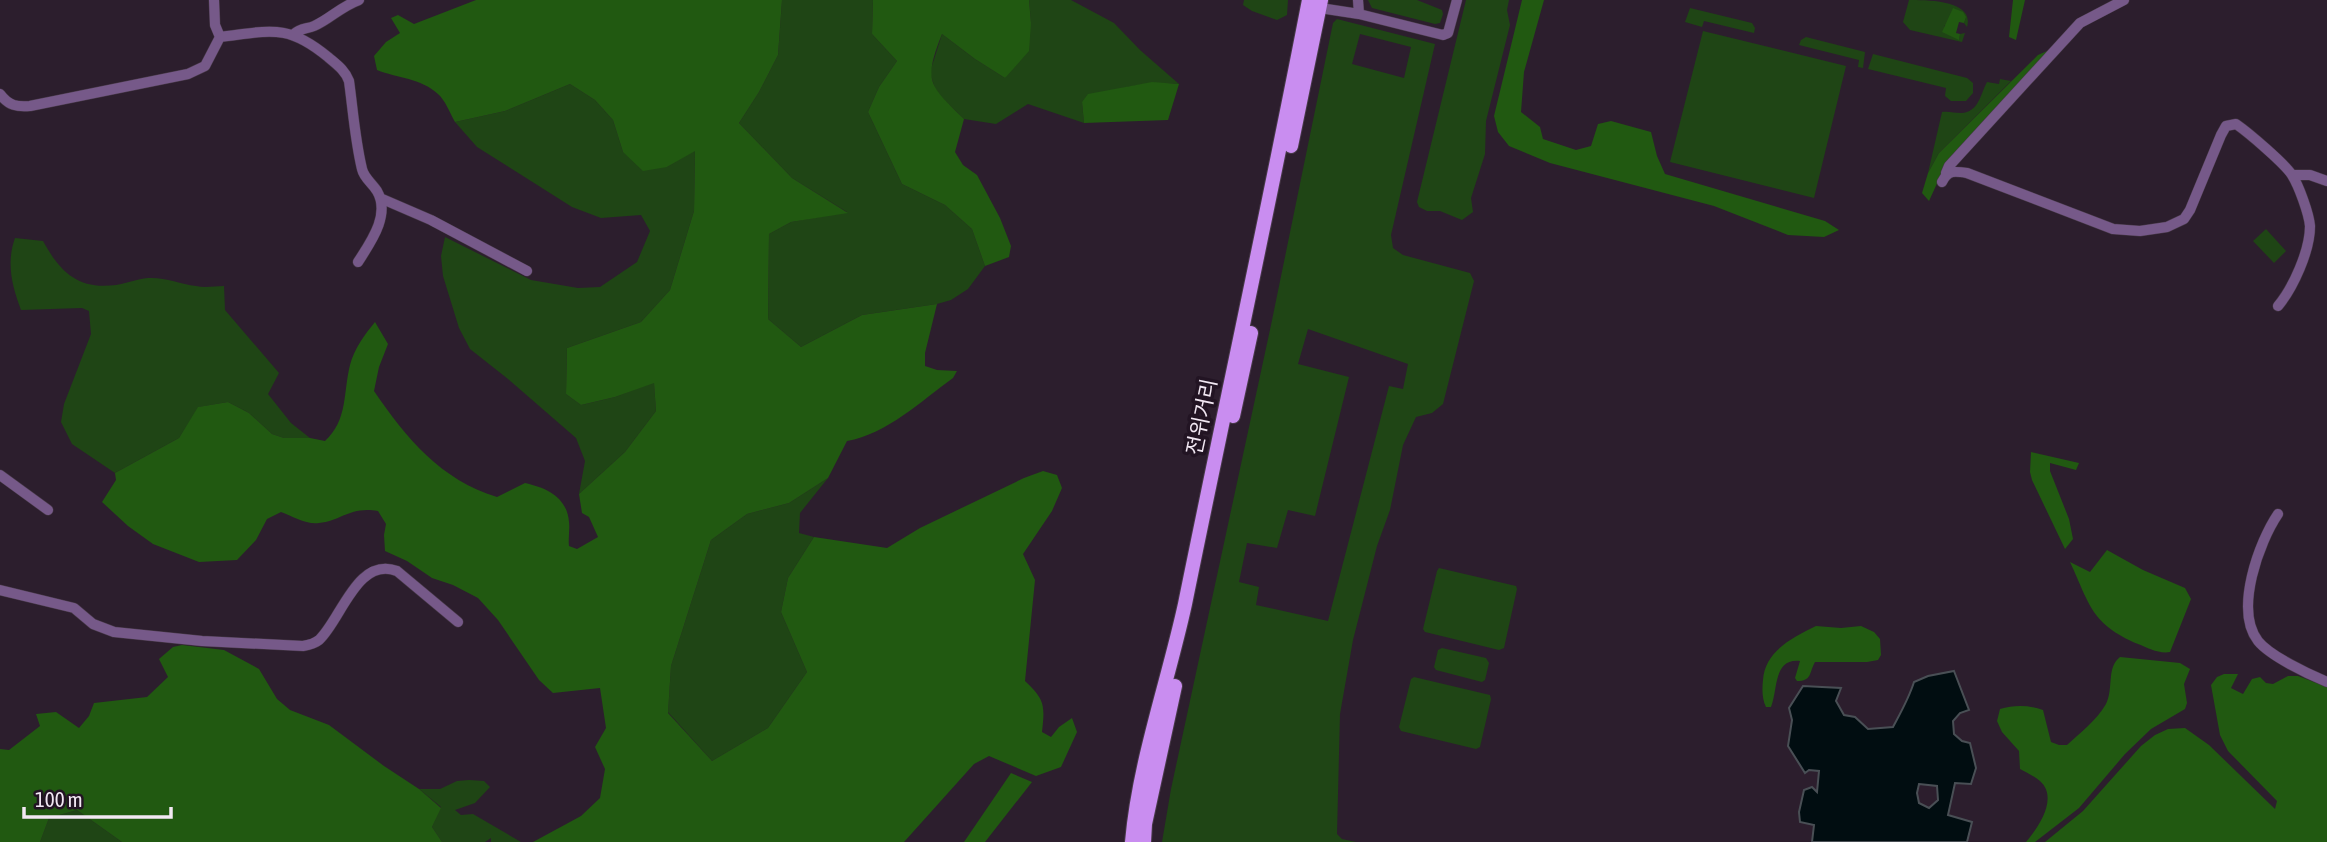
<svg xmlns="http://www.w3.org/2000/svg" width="2327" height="842" font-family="'Asap Condensed','Noto Sans KR',sans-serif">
	<rect width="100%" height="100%" fill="#2c1e2d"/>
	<path fill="#1f4515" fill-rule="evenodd" d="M782,0H873L872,34L897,61L879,87L868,112L902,184L945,205L972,229L985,266L968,289L951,300L937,304L862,315L801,347L768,319L769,234L791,222L847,212L792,178L739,123L759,92L778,55Z
		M1029,0H1071L1114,23L1140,50L1179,84C1137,82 1121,87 1082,102L1084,123L1028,104L996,124L964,119L936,92L930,72L942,34L975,59L1005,78L1031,23Z
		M1244,0H1288L1287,15L1277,20L1252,11L1243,5Z
		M1368,0H1417L1442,10L1443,14L1440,23L1435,24L1372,8Z
		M1466,0H1509L1507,10L1510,25L1486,121L1485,154L1471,198L1473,212L1462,220L1440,211H1427L1419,207L1417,202Z
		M1909,0C1927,0 1975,0 1967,27L1964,23L1966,17L1944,26L1959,39L1960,34L1965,33L1962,42L1910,30L1903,22Z
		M1690,8L1752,23L1755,28L1754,33L1704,21L1702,27L1685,22Z
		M1337,19L1435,44L1391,235L1393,248L1403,255L1470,273L1474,281L1443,404L1432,413L1416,417L1403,445L1390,510L1377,546L1353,640L1340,714L1337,834L1342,839L1356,842H1162L1171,789L1271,325L1333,23ZM1360,34L1411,47L1404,78L1352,64ZM1308,329L1408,364L1403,389L1389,386L1328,621L1256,605L1259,587L1239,582L1247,543L1277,548L1288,510L1315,516L1349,377L1298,364Z
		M1703,31L1846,66L1814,198L1670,162Z
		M1806,37L1865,52L1863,68L1858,67L1859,60L1799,45L1801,40Z
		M1873,54L1967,78L1973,83V93L1966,101H1951L1945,96L1946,88L1868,69Z
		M2000,79L2011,81L1939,153L1928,173L1942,112C1949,111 1954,113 1961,113C1979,112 1980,95 1987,82L1999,84Z
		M570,84L595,100L613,120L623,152L667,167L695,150L694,211L670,290L641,322L567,348L566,394L581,405L615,397L654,382L656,411L625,452L579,494L585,461L576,438L508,379L470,349L459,328L443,276L441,256L445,237L531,280L578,288L600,287L637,262L650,231L641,215L601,218L572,207L477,147L455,122L505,111Z
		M2266,229L2286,251L2274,263L2253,241Z
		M15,238L43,241C60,272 78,290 116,285C127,283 137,279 148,278C165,277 180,284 196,286C205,288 215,286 224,286L225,310L279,373L268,394L291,423L310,438H284L272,434L249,413L228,402L199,407L179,438L115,473L72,444L61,422L64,404L91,334L89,311L82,308L21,310C12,286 6,263 15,238Z
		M828,478L800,513L799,533L814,537L788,578L781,612L807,672L768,728L712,761L668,712L671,666L711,540L747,514L789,503Z
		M1439,568L1516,586L1517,589L1504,648L1499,650L1425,632L1423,629L1437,571Z
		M1442,648L1486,658L1489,663L1485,680L1482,682L1436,670L1434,667L1438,650Z
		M1414,677L1490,695L1491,699L1480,747L1476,749L1401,731L1399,727L1411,679Z
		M469,780L484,781L490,787L475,803L455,810L461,815L473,814L521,842H491V838L485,842H442L432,827L441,807L419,789H440L457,781Z
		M77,810L122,842H40L49,818Z"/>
	<path fill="#215911" d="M476,0H782L778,55L759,92L739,123L792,178L848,213L791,222L769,234L768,319L801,347L862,315L937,304L925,353V366L937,370L957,371L953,378C921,401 887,434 847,441L828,478L789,503L747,514L711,540L671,666L668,713L712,761L768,728L807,672L781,612L788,578L814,537L887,548L920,528L1024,478L1043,471L1057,475L1062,488L1052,511L1023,554L1035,580L1025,681C1045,700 1045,705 1042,732L1051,737L1059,727L1072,718L1077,732L1061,767L1036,776L989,756L974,764L904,842H533L581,816L600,798L605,769L595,747L606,728L600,688L553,693L539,680L498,620L478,598L453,585L432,578L407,561L385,551L384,535L386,524L378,511C350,506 341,521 319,523C307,525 292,516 281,512L267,519L256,540L237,560L199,562L153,544L128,526L102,502L116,480L115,473L179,438L198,407L228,402L249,413L272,434L284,438H310L325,441C348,420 343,393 350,365C354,349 365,334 375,322L388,344L379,367L374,391C406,438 441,480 497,497L525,483C547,488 567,497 569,522C570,530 568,538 569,546L577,549L598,537L589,517L582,513L579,494L625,452L656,411L654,383L615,397L581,405L566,394L567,348L641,322L670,290L694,211L695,151L667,167L643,171L623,152L613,120L595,100L570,84L505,111L455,122C450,113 445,100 438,94C421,78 397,78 377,70L374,56L386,42L400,33L391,18L398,15L414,24Z
		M873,0H1029L1031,23L1029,51L1005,78L975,59L942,34C923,82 929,85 964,119L955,152L963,165L977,175L1000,218L1011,246L1009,257L985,266L972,229L945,205L902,184L868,112L879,87L897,61L872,34Z
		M1522,0H1544L1524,72L1521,112L1540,127L1543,139L1576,150L1591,146L1598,124L1611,121L1651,132L1657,156L1665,174L1825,221L1839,230L1824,237L1788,235L1714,206L1550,163L1509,146L1498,132L1494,116Z
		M2013,0H2025L2016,40L2009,37Z
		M1953,8L1963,12L1966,17L1964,23L1959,22L1956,33L1960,34L1959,40L1942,32Z
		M2056,47L1945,166L1929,201L1922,193L1928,173L1939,153L2038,55Z
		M1152,82L1179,84L1168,120L1084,123L1082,102L1088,94Z
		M2031,452L2079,463L2076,470L2050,463V471L2069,519L2073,539L2065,549L2032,480L2030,472Z
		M2107,550L2143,570L2185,588L2191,599L2170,652C2159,654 2148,648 2138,644C2091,624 2090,605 2070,562L2090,572Z
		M1816,626L1841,628L1861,626L1874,632L1880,639L1881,655L1878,660L1867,662H1815C1809,673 1812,681 1797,681L1795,678L1800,661C1773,658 1778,690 1771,707H1766C1762,699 1762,689 1763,680C1765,651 1792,638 1816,626Z
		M182,645L224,650L259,669L277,699L290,710L329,725L384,766L419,789L441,808L432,827L442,842H122L77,810L49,818L40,842H0V749L9,750L40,726L36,714L56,712L79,728L89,716L94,703L147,697L168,677L159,659L173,647Z
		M2120,657L2180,663L2190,669L2184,684L2187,703L2185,709L2151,729L2125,754L2079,808L2035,842H2026C2038,828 2059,798 2040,781C2034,776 2027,773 2020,769L2019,751L2002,732L1997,721L2000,709C2014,705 2029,705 2043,710L2051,742L2059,745H2067C2080,733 2097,720 2106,704C2114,688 2106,668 2120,657Z
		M2224,674H2238L2231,688L2243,694L2252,679L2260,677L2266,683L2273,684L2288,676H2298L2327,687V842H2045L2083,811L2141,746L2155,735L2168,729L2185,728L2209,745L2275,809L2277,801L2228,751L2220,735L2211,685L2217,677Z
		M1011,773L1032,782L985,842H964Z"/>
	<path fill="#010d11" stroke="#494f55" stroke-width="2" fill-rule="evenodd" d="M1954,671L1969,710L1960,713L1953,721L1954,734L1962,741L1970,743L1976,768L1971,784L1955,783L1948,815L1972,822L1967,842H1812L1814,825L1800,822L1799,812L1804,790L1812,787L1817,792L1819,771L1809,770L1805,773L1788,746L1792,720L1789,708L1803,686L1841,688L1836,701L1844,715L1855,717L1868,729L1893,727C1901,712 1909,698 1914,682L1928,676ZM1919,784L1937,786L1938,800L1929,808L1919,803L1917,793Z"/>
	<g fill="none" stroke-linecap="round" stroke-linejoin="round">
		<g stroke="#483a49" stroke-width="11">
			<path id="street" d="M214,0L215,25L220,37
				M1358,0L1359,14
				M1320,8L1359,14L1443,35L1448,33L1457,0
				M294,34C300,28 307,29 314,26C330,19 340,7 359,0
				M0,94C9,106 17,107 30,106L188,74L205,66L220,37C270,31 287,23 328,57C336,64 345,70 349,81C353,110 355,140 362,169C364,178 372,183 377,191C391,215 370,243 358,262
				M1946,173L1949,166L2080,23L2124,0
				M2292,175H2310L2327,181
				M1942,182C1948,170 1954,171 1967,173L2113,229L2140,231L2167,227L2184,219L2190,210L2221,135L2226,126L2236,124C2249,133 2285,164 2292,175C2299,186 2309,214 2310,226C2310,251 2293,288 2278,306
				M380,198L431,220L527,271
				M0,475L48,510
				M2278,514C2259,542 2234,610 2258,641C2270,656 2308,674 2327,682
				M0,590L74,608L93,624L114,632L202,641L303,646C309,645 314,644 319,640C341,620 357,556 397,571L458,622"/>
		</g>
		<g stroke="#483a49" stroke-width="16">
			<path id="primary" d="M1291,146L1321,0
				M1233,416L1251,333
				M1132,842C1139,762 1168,682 1185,604C1226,402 1270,202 1309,0
				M1144,842L1145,824L1175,686"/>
		</g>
		<use href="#street" stroke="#765989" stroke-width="10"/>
		<use href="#primary" stroke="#c98df0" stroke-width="14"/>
	</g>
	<g text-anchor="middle" stroke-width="7" stroke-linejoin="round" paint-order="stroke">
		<g font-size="21" fill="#f2e8f3" stroke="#221423">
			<text transform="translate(1202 417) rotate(-78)" y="7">전위거리</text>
		</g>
	</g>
	<path d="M24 807v10h147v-10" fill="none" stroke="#f2e8f3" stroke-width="3.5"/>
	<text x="35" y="807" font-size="21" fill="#f2e8f3" stroke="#221423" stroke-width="5" paint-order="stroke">100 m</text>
</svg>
